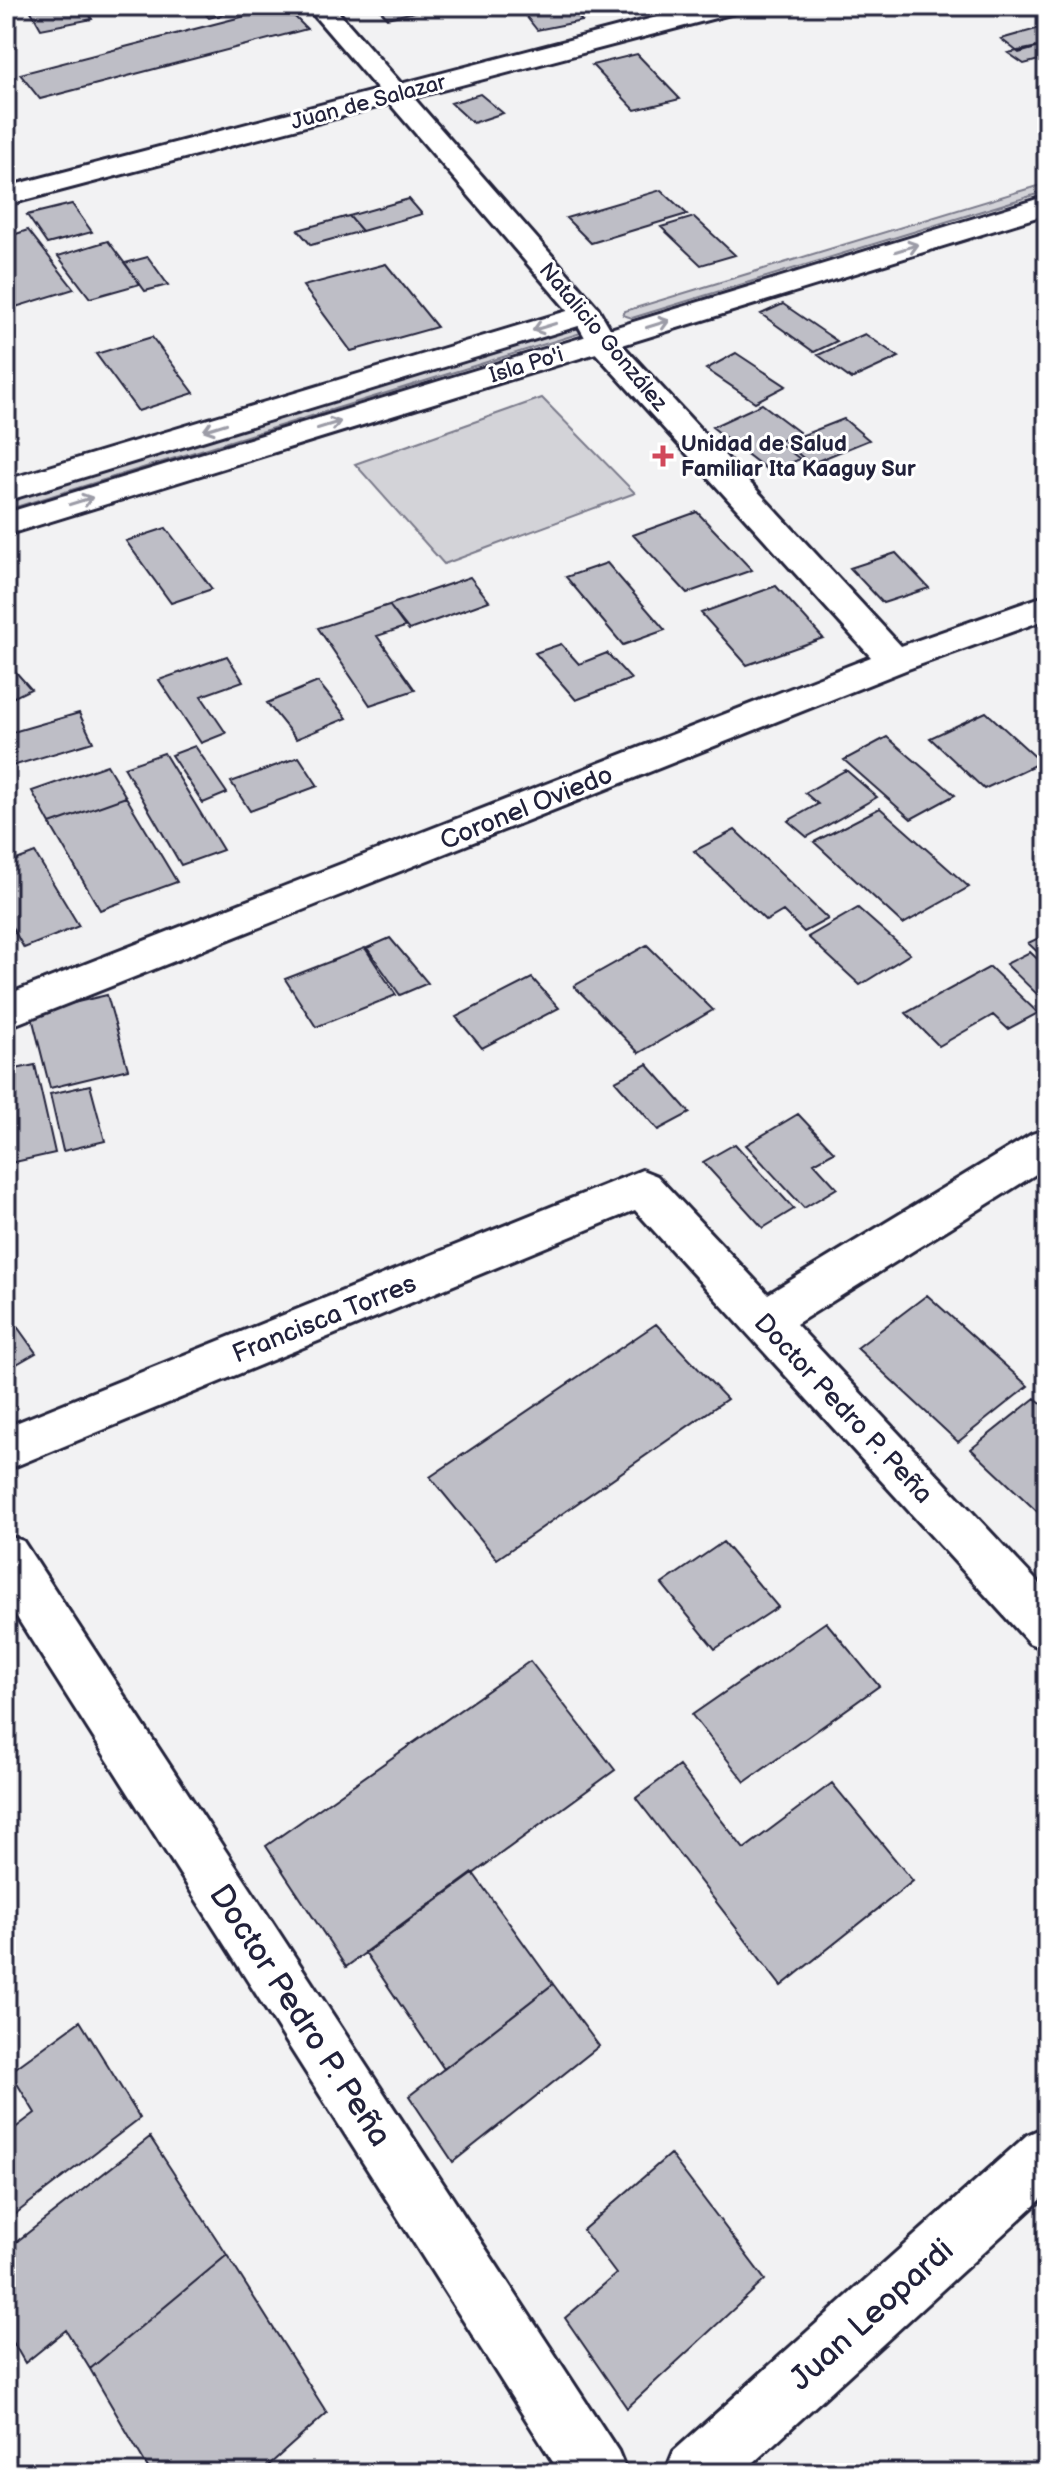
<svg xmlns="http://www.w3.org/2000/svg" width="1053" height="2479" font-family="'Balsamiq Sans',sans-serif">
	<rect width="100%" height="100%" fill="#f2f2f3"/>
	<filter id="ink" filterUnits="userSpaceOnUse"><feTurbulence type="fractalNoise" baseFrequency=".0125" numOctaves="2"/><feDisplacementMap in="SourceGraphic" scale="16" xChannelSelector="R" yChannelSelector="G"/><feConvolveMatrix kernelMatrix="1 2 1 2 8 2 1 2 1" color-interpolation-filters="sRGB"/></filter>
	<g filter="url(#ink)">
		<path fill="#d3d3d8" stroke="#7a7a8a" stroke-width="2" d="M1047,183V191L632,318L623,315L625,311Z
			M573,327L579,329L581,333L6,510V501Z
			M542,398L635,493L444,564L355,464Z"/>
		<path fill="#bebec6" stroke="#22223b" stroke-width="2" d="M28,6H84L92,19L41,29Z
			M198,6H241L244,9L209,18Z
			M284,6L307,29L40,99L20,74Z
			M377,6H444L387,18Z
			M518,6H569L582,21L537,30Z
			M1047,26V45L1019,53L1001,39Z
			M1047,45V58L1024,64L1008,53Z
			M637,54L680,99L635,110L592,65Z
			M480,94L503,113L473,123L451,103Z
			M661,190L687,214L591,243L566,218Z
			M409,199L422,214L362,231L349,216Z
			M72,204L92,232L47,244L27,215Z
			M349,216L362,231L311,245L298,230Z
			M694,217L735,255L701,265L661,227Z
			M8,229L13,235L28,230L74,289L6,310Z
			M108,241L140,284L90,298L58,256Z
			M148,257L168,285L145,291L125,263Z
			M386,264L437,327L351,351L303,286Z
			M783,304L837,341L814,352L761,314Z
			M865,334L899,357L851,379L818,355Z
			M152,337L194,393L138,411L96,354Z
			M736,353L786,386L755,402L706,369Z
			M762,404L799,432L778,442L800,459L770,472L712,427Z
			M844,419L869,440L810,464L785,442Z
			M697,512L752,570L687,593L633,535Z
			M166,528L212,589L171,603L126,541Z
			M896,553L929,588L883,603L850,568Z
			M607,563L665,630L623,645L566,577Z
			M470,577L489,601L409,630L389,605Z
			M776,586L823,638L747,665L701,613Z
			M389,605L405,627L377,636L415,690L370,705L318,628Z
			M561,644L579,664L607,653L631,679L576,700L535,653Z
			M227,656L243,681L201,696L226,733L201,743L159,680Z
			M6,661L31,689L6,701Z
			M318,682L347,718L296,739L267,703Z
			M986,712L1041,762L984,789L930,738Z
			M79,713L93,742L9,767L6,734Z
			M887,737L955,795L911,819L844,760Z
			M195,746L227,793L203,803L171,755Z
			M164,753L223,850L181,865L124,767Z
			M299,757L318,786L250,811L231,782Z
			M107,765L126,797L50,824L32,791Z
			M846,770L877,797L807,837L788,821L818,804L805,793Z
			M126,797L177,882L100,910L50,824Z
			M880,808L969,887L903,924L814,842Z
			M735,830L828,919L804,932L783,911L766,921L694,851Z
			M35,853L79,926L24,948L6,917V864Z
			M858,908L910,954L860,985L808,937Z
			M1047,934V961L1028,943Z
			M390,938L428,983L400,995L367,948Z
			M647,945L713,1010L639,1053L574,986Z
			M365,948L396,995L316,1027L285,979Z
			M1030,952L1047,968V1004L1006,964Z
			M990,967L1038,1013L1008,1029L993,1015L939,1046L906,1013Z
			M532,978L559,1008L482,1048L456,1017Z
			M107,995L128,1069L50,1088L31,1013Z
			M647,1064L690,1113L658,1130L615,1081Z
			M35,1065L55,1153L6,1164V1071Z
			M90,1085L105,1141L63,1151L50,1094Z
			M798,1114L834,1152L814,1163L837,1188L804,1208L746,1145Z
			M735,1144L794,1209L763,1228L703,1162Z
			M927,1295L1028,1386L958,1442L857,1348Z
			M6,1311L36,1353L6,1370Z
			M656,1324L727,1399L497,1559L430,1477Z
			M1035,1398L1047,1408L1045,1519L971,1449Z
			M723,1542L778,1607L715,1649L662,1584Z
			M826,1622L879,1686L745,1782L692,1715Z
			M530,1661L615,1770L346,1967L266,1846Z
			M679,1766L744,1849L832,1783L913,1881L781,1986L636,1798Z
			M473,1873L553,1984L444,2069L365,1952Z
			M553,1984L599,2046L453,2162L409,2096Z
			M80,2021L140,2118L6,2221V2135L35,2113L10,2072Z
			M150,2137L227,2255L90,2369L66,2330L25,2363L6,2330V2250Z
			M670,2154L765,2280L627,2408L565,2318L616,2274L583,2230Z
			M227,2255L327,2413L260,2473H151L90,2369Z"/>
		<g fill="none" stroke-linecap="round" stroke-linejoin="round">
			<g stroke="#22223b" stroke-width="6">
				<path id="minor" d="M306,6H333L598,308L615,337L901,646L1047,595V619L908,669L6,1028V995L871,657L591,348L574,318Z
					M1047,1129V1167L796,1324L1047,1592V1650L1029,1643L635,1210L6,1470V1427L642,1170L657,1176L768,1294L1032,1134Z
					M6,1535L23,1541L618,2451L627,2473H560L6,1600Z"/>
			</g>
			<g stroke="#22223b" stroke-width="6">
				<path id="tertiary" d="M699,6H742L738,12L6,205V187Z
					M1047,196V214L6,535V513Z
					M574,309L585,312L589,318L585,324L6,501V480Z"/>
			</g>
			<g stroke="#22223b" stroke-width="6">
				<path id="secondary" d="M1047,2126V2194L742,2473H665L674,2451L1027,2135Z"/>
			</g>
			<use href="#minor" fill="#fff" fill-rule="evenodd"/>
			<use href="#tertiary" fill="#fff" fill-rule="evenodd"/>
			<use href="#secondary" fill="#fff" fill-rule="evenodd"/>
		</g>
		<defs><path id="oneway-shaft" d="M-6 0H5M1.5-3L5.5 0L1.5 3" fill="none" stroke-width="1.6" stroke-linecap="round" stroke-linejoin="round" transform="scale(2)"/></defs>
		<g stroke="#9c9ca7">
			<use href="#oneway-shaft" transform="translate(907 248) rotate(-17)"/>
			<use href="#oneway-shaft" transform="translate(658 324) rotate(-17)"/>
			<use href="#oneway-shaft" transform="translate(544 327) rotate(163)"/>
			<use href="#oneway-shaft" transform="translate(329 425) rotate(-17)"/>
			<use href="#oneway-shaft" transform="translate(215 427) rotate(163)"/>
			<use href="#oneway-shaft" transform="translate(81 501) rotate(-17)"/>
		</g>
	</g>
	<path fill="#d1495b" stroke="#fff" stroke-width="3" d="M659 444h8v8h8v8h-8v8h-8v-8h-8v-8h8z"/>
	<g text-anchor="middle" stroke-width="6" stroke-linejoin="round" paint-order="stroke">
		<g font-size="22" fill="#22223b" stroke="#fff">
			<text transform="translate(368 101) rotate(-15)" y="8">Juan de Salazar</text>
			<text transform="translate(604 336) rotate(50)" y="8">Natalicio González</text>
			<text transform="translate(526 364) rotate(-17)" y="8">Isla Po'i</text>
		</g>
		<g font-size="22" font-weight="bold" fill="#22223b" stroke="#fff" text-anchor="start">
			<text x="681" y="451">Unidad de Salud<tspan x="681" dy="25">Familiar Ita Kaaguy Sur</tspan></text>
		</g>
		<g font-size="26" fill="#22223b" stroke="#fff">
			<text transform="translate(526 807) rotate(-22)" y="9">Coronel Oviedo</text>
			<text transform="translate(324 1318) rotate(-22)" y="9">Francisca Torres</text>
			<text transform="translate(844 1408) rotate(47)" y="9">Doctor Pedro P. Peña</text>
		</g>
		<g font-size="32" fill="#22223b" stroke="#fff">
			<text transform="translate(301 2015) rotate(57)" y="11">Doctor Pedro P. Peña</text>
			<text transform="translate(871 2314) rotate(-42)" y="11">Juan Leopardi</text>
		</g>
	</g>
	<rect width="1053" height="2479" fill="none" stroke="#fff" stroke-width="32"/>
	<rect x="16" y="16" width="1021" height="2447" fill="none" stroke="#22223b" stroke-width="3" filter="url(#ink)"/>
</svg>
